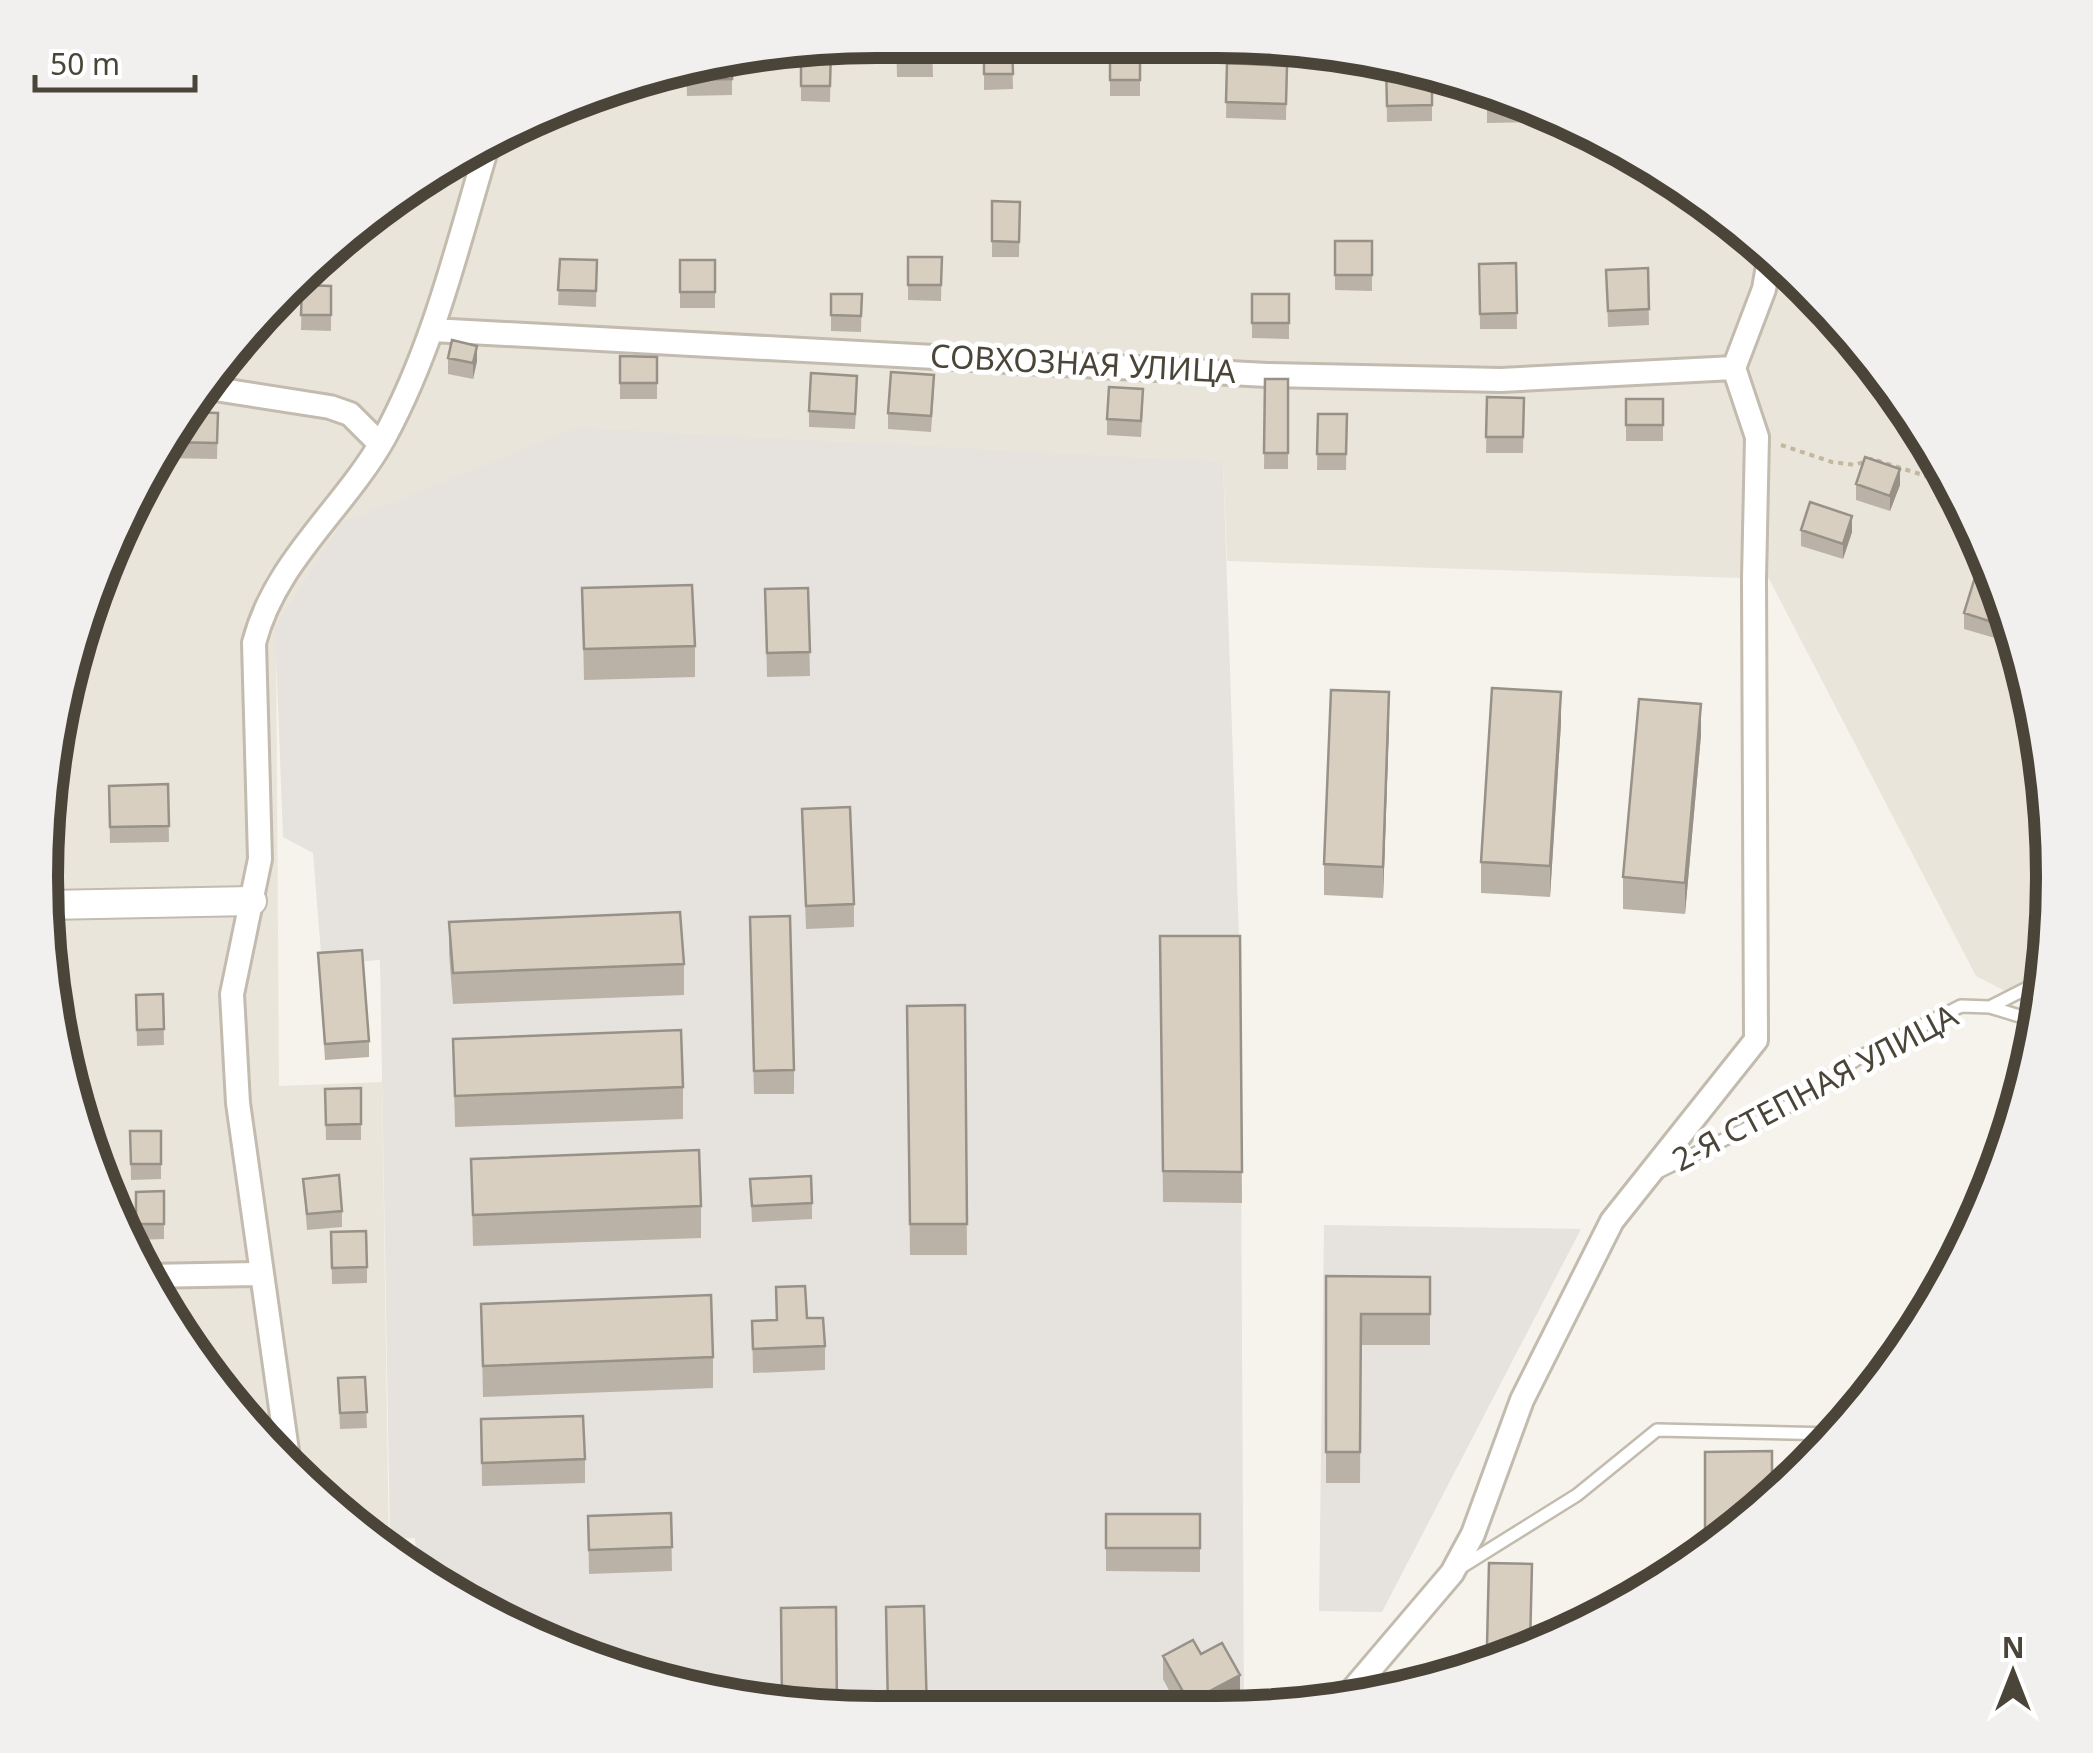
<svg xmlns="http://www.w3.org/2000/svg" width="2093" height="1753" font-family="'Noto Sans',sans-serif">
	<rect width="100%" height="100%" fill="#f6f3ec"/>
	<path fill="#eae5da" d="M877,40L1325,47L1586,126L1725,213L1845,325L1990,557L2037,714L2053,877L2040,1009L1976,976L1769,579L1227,561L1223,462L276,626L279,1086L382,1082L389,1551L325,1505L181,1342L103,1196L47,986V768L85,607L181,411L325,247L506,127L661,68Z"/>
	<path fill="#e6e2dd" d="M575,428L1223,462L1240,967L1244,1710L1217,1713L821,1711L608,1669L459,1601L417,1571L415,1538L390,1539L380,960L322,965L313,853L283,837L275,626L342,523Z
		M1324,1225L1581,1229L1382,1612L1319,1611Z"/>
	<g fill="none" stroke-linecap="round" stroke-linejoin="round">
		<g stroke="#c2bbae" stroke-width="16">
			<path id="service" d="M1990,1007L2043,980
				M1658,1172L1778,1113L1860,1057L1961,1006L1990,1007L2039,1022
				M1460,1568L1577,1495L1657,1430L1836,1434"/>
		</g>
		<g stroke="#c2bbae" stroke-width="28">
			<path id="minor" d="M432,330L1267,375L1501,380L1734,368
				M202,387L330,407L350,414L380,444
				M146,1276L260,1274
				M289,1465L238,1103L232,994L260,859L254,643C275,561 344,509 384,438C435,345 459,239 490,137
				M1344,1700L1452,1573L1473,1534L1522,1400L1612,1221L1756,1040L1754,579L1757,437L1734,368L1764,289L1770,254"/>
		</g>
		<g stroke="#c2bbae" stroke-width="32">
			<path id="tertiary" d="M47,905L252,901"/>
		</g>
		<path stroke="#c4b79f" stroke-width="4" stroke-dasharray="5 5" stroke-linecap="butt" d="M1781,445L1832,462L1855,465L1872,459L1942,481"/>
		<use href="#service" stroke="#fff" stroke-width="11"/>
		<use href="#minor" stroke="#fff" stroke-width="22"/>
		<use href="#tertiary" stroke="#fff" stroke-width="28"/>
	</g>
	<path fill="#bab2a6" d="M896,40L932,41L933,77H897Z
		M984,42H1012L1013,89L984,90Z
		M1110,44H1140V96H1110Z
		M831,49L830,102L801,101V50Z
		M732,59V95L687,96L686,65Z
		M1227,63L1287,66L1286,120L1226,118Z
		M1386,65L1432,79V121L1387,122Z
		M1487,96L1534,110V122L1487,123Z
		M992,201L1020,202L1019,257H992Z
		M1335,241H1372V291L1335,290Z
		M908,257H942L941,301L908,300Z
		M560,259L597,260L596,307L558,305Z
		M680,260H715V308H680Z
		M1516,263L1517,329H1480L1479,264Z
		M1648,268L1649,325L1608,327L1606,270Z
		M1801,283L1839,319V320L1798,306V290Z
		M302,285L331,286V331L301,330Z
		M831,294H862L861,332L831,331Z
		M1252,294H1289V339L1252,338Z
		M266,314V332H251Z
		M620,356L657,357V399H620Z
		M448,358L477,361L473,379L448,374Z
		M1265,379H1288V469H1264Z
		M934,391L931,432L888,429V413Z
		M857,392L855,429L809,427V411Z
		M1487,397L1524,398L1523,453H1486Z
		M1626,399H1663V441H1626Z
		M1143,404L1141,437L1107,435V419Z
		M181,412L218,413L217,459L165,458V443Z
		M1318,414H1347L1346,470H1317Z
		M1856,484L1900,485L1890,511L1856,500Z
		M1801,530L1852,532L1843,559L1801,546Z
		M1990,557L2005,608L1995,638L1964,629V613Z
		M582,588L695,646V677L584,680Z
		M808,588L810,676L767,677L765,589Z
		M1389,723L1383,898L1324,895V864Z
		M1561,723L1550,897L1481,893V862Z
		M1701,735L1685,914L1623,909V877Z
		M168,784L169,842L110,843L109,786Z
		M802,809L854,904V927L806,929Z
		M449,922L684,964V995L453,1004L449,953Z
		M1160,936H1240L1242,1203L1163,1202Z
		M47,939H58L57,995H50L47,986Z
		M750,940L794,1070V1094H754Z
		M318,953L369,1041V1057L325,1060Z
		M163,994L164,1045L137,1046L136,995Z
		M965,1005L967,1255H910L907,1006Z
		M453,1039L683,1087V1119L455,1127Z
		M361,1088V1140H326L325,1089Z
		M130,1131H161V1179L131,1180Z
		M471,1159L701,1206V1238L473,1246Z
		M303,1179L342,1211V1227L307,1230Z
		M750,1179L812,1203V1219L752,1222Z
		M164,1191V1239L136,1240V1192Z
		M331,1232L367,1267V1283L332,1284Z
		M1326,1276L1430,1277V1345H1361L1360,1483H1326Z
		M776,1287L807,1318L825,1346V1370L753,1373L752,1321L776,1320Z
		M481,1304L713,1357V1388L483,1397Z
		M365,1377L367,1428L340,1429L338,1378Z
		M481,1419L585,1459V1483L482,1486Z
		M671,1513L672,1571L589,1574L588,1516Z
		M1106,1514H1200V1572L1106,1571Z
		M1489,1563L1532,1564L1530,1651L1487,1664Z
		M1201,1654L1240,1698L1213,1713H1181L1163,1679V1656Z"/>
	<path fill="#979187" d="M477,346V361L473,379V363Z
		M1900,469V485L1890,511V496Z
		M1852,516V532L1843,559V544Z
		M2002,599L2005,608L1995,638V623Z
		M1389,692V723L1383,898V867Z
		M1561,692V723L1550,897V866Z
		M1701,704V735L1685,914V883Z
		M1240,1675V1698L1213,1713H1189V1702Z"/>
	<path fill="#d8cfc1" stroke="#979187" stroke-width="2.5" d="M896,40L932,41L933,61H897Z
		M984,42H1012L1013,74H984Z
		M1110,44H1140V80H1110Z
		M813,48L831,49L830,86H801V50Z
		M732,59V79L687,80V65Z
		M1227,63L1287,66L1286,104L1226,102Z
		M1386,65L1432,79V105L1387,106Z
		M1487,96L1522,107H1487Z
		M992,201L1020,202L1019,242L992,241Z
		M1335,241H1372V275H1335Z
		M908,257H942L941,285H908Z
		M560,259L597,260L596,291L558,290Z
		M680,260H715V292H680Z
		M1516,263L1517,313L1480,314L1479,264Z
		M1648,268L1649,309L1608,311L1606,270Z
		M1801,283L1815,296L1798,290Z
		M302,285L331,286V315H301Z
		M831,294H862L861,316L831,315Z
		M1252,294H1289V323H1252Z
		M452,340L477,346L473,363L448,358Z
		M620,356L657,357V383H620Z
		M891,372L934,375L931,416L888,413Z
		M811,373L857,376L855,414L809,411Z
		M1265,379H1288V453H1264Z
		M1109,387L1143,389L1141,421L1107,419Z
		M1487,397L1524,398L1523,437H1486Z
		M1626,399H1663V425H1626Z
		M181,412L218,413L217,443L166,442Z
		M1318,414H1347L1346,454H1317Z
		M1865,457L1900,469L1890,496L1856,484Z
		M1810,502L1852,516L1843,544L1801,530Z
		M1984,548L1990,557L2002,599L1995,623L1964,613Z
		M692,585L695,646L584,649L582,588Z
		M808,588L810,652L767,653L765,589Z
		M1492,688L1561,692L1550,866L1481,862Z
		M1331,690L1389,692L1383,867L1324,864Z
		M1639,699L1701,704L1685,883L1623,877Z
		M168,784L169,826L110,827L109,786Z
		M850,807L854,904L806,906L802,809Z
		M680,912L684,964L453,973L449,922Z
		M790,916L794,1070L754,1071L750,917Z
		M1160,936H1240L1242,1172L1163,1171Z
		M47,939H58L57,980L47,979Z
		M362,950L369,1041L325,1044L318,953Z
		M163,994L164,1029L137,1030L136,995Z
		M965,1005L967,1224H910L907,1006Z
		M681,1030L683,1087L455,1096L453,1039Z
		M361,1088V1124L326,1125L325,1089Z
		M130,1131H161V1164H131Z
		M699,1150L701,1206L473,1215L471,1159Z
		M339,1175L342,1211L307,1214L303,1179Z
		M811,1176L812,1203L752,1206L750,1179Z
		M164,1191V1224H136V1192Z
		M366,1231L367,1267L332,1268L331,1232Z
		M1326,1276L1430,1277V1314H1361L1360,1452H1326Z
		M805,1286L807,1318H823L825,1346L753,1349L752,1321L777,1320L776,1287Z
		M711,1295L713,1357L483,1366L481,1304Z
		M365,1377L367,1412L340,1413L338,1378Z
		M583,1416L585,1459L482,1463L481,1419Z
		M1772,1451V1498L1705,1552V1452Z
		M671,1513L672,1547L589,1550L588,1516Z
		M1106,1514H1200V1548H1106Z
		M1489,1563L1532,1564L1530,1646L1487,1645Z
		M467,1605L506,1606V1623Z
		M924,1606L927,1712L888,1711L886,1607Z
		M836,1607L837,1711H821L782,1703L781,1608Z
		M1193,1640L1201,1654L1222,1643L1240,1675L1189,1702L1163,1656Z"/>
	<g text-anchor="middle" stroke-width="10" stroke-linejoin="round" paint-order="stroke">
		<g font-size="32" fill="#4b4439" stroke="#fff">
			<text transform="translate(1083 364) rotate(3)" y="11">СОВХОЗНАЯ УЛИЦА</text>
			<text transform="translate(1815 1088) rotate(-28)" y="11">2-Я СТЕПНАЯ УЛИЦА</text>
		</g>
	</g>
	<path d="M0 0H2093V1753H0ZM877 58H1217A819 819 0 0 1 2036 877V877A819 819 0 0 1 1217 1696H877A819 819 0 0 1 58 877V877A819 819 0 0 1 877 58Z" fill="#f1f0ef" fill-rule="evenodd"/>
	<path fill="none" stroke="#4b4439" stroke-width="12" d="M877 58H1217A819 819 0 0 1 2036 877V877A819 819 0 0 1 1217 1696H877A819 819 0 0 1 58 877V877A819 819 0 0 1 877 58Z"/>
	<g transform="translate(2013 1673)" stroke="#ffffff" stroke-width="8" paint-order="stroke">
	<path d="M0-8L18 38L0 25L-18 38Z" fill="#4b4439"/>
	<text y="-15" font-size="28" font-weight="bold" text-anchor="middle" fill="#4b4439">N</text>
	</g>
	<path d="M35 75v15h160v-15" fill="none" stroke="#4b4439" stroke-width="5"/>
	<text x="50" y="75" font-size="30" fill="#4b4439" stroke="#ffffff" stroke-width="8" paint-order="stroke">50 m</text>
</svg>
